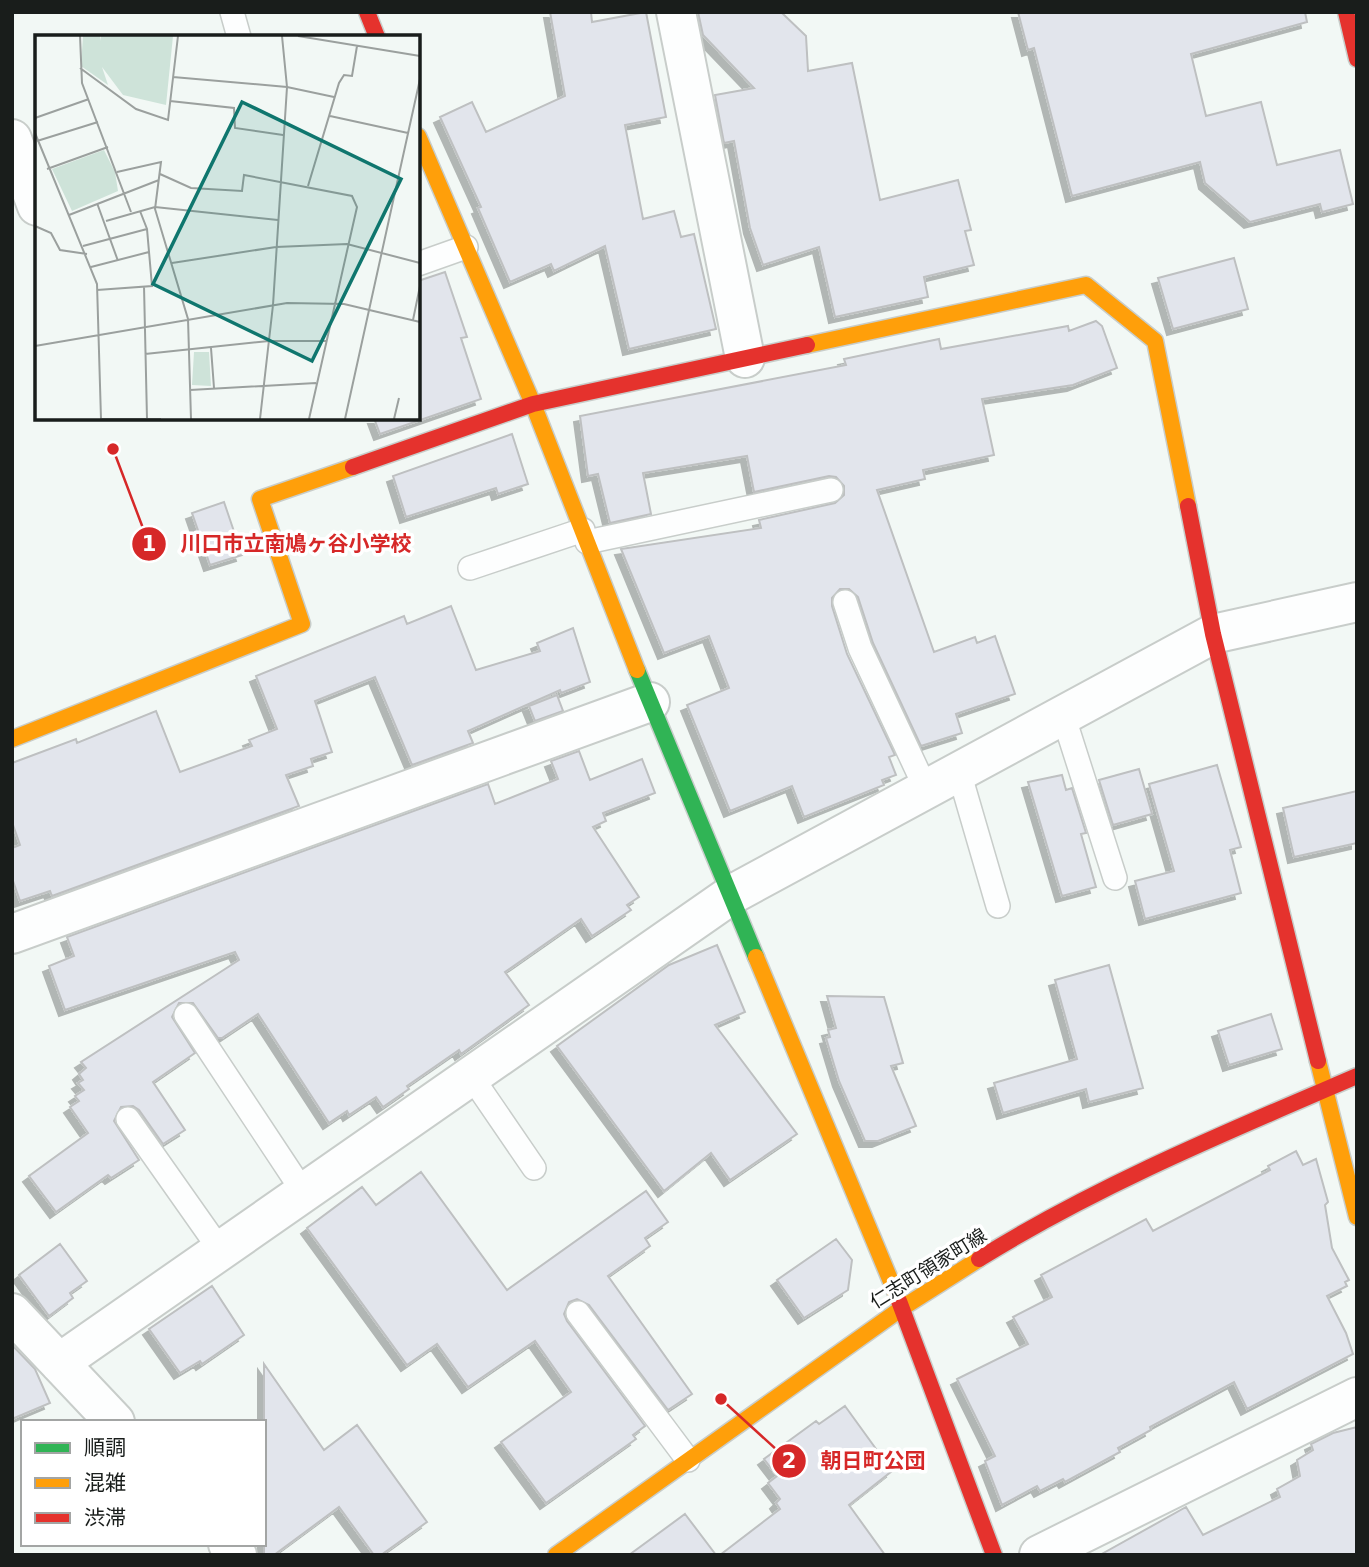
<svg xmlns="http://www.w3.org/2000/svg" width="1369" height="1567" font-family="'DejaVu Sans','Noto Sans JP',sans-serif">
	<defs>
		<filter id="shadow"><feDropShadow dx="-6" dy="6" stdDeviation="0" flood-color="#0004"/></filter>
	</defs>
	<rect width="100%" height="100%" fill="#f2f8f5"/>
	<path fill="#e2e5ec" stroke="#bec0c1" stroke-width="2" filter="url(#shadow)" d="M550,12H591L592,22L646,12L666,117L625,125L643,219L674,211L681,237L694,234L716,329L629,349L605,246L554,271L551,264L510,282L478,208L481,207L440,117L472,102L486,132L565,96Z
		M698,12H781L806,36L808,71L852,63L880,200L958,180L971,230L965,231L974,265L924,277L928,297L835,317L819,247L763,265L750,228L734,141L724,143L715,95L754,88L703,35Z
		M1018,12H1305L1307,22L1191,54L1206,116L1261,102L1277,165L1340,150L1353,204L1322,212L1320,204L1250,222L1205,183L1200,162L1072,196L1034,48L1028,50Z
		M1234,258L1248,309L1173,329L1158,278Z
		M445,272L467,337L461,338L481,399L380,434L374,418H418V281Z
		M1096,321L1102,326L1117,368L1073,385L982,399L994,455L923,470L925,479L877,490L934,652L975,637L977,643L995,636L1015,694L956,714L962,733L921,746L873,643L858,597L849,589H840L832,598V606L847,654L895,755L889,757L896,775L882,780L884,785L804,817L792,786L730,811L687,705L729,688L709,636L664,653L621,549L761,528L759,520L835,503L844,495V486L836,477L829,476L754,492L747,456L643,473L651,514L610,523L598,474L588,476L580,416L846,365L844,359L939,339L941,349L1068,326L1069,331Z
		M512,434L528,484L498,494L496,488L406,517L393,476Z
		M224,502L242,555L210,565L192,513Z
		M451,606L476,670L540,651L537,643L573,628L590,682L561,693L560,690L468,731L473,743L412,765L375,677L315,701L332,752L311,759L313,766L286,775L299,806L52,896L50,891L20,901L12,878V848L20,845L12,822V763L76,739L77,743L156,711L180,772L252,746L249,740L277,729L256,676L404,616L407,624Z
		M557,695L563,711L535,721L529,706Z
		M579,751L590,780L642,759L655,793L603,813L606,821L593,827L639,897L627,905L631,910L592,936L581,919L505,972L529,1005L461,1054L459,1050L407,1086L409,1089L383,1107L376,1097L349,1115L347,1111L329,1123L258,1014L222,1038H218L193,1003H179L172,1017L195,1053L153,1082L185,1130L163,1144L139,1110L133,1106L121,1107L114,1121L139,1160L111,1178L108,1175L56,1212L29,1176L88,1133L70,1107L79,1101L75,1096L84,1090L78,1083L83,1080L79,1074L86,1068L81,1062L239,960L235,952L65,1010L49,966L74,956L67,937L488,784L495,804L558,779L551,761Z
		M1217,765L1241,847L1230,850L1241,893L1145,919L1135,881L1174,871L1149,784Z
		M1139,769L1152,814L1113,825L1099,780Z
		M1062,775L1066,790L1072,788L1086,833L1081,834L1096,887L1062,896L1028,782Z
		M1357,791V843L1294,857L1283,808Z
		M717,945L745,1012L715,1025L797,1134L730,1180L711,1153L664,1191L557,1046L669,965Z
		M1109,965L1143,1088L1089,1102L1086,1089L1003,1113L994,1083L1077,1059L1055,980Z
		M827,996L884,997L903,1063L891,1066L916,1126L878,1141H865L839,1081L826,1038L830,1037L828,1030L836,1028Z
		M1271,1014L1282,1049L1229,1065L1218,1031Z
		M1296,1151L1303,1165L1316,1159L1328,1202L1325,1205L1332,1248L1349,1280L1345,1282L1347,1286L1327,1296L1346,1333L1353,1354L1247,1409L1234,1382L1150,1427L1151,1430L1118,1448L1120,1452L1065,1482L1063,1479L1040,1491L1037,1486L1002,1505L985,1461L995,1456L957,1379L1028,1344L1013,1317L1052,1297L1041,1275L1146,1219L1153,1231L1270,1170L1268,1166Z
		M421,1172L507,1290L646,1191L668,1222L645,1238L650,1246L608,1276L692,1394L668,1410L589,1305L577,1299L569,1302L564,1314L567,1321L645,1426L633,1435L636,1439L546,1503L501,1442L571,1392L535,1341L468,1387L437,1344L407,1365L307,1228L362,1187L376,1205Z
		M836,1239L852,1260L848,1290L804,1318L777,1280Z
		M60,1244L87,1281L70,1293L73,1298L49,1316L19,1275Z
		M212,1286L244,1335L202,1364L200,1361L180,1373L149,1329Z
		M12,1345L35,1369L50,1403L12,1419Z
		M264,1364L324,1450L357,1425L427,1522L381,1555H374L339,1507L274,1555H264Z
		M845,1406L892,1471L849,1505L885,1555H720L780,1509L776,1503L780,1499L768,1483L777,1476L764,1459L816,1421L819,1424Z
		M1357,1427V1555H1100L1186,1507L1203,1535L1280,1497L1277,1489L1300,1476L1297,1460L1313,1450L1311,1444L1333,1433Z
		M685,1514L716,1555H629Z"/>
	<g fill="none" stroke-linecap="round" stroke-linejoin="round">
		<g stroke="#c8cdca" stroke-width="26">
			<path id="lane" d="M232,12L239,37
				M418,264L466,247
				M587,542L831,490
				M470,568L583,530
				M845,602L860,648L926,789
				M1063,715L1115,878
				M959,772L998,906
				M186,1015L304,1193
				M471,1076L534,1168
				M128,1119L221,1251
				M578,1313L688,1460"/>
		</g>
		<g stroke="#c8cdca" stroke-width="42">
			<path id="street" d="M676,12L745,358
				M12,139L37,206
				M12,934L650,702
				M12,1313L115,1422
				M59,1363L731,895L1213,634L1357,602
				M228,1544L237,1555
				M1039,1555L1357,1397"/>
		</g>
		<g stroke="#c8cdca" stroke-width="19">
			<path id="fast" d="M637,670L756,957"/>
		</g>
		<g stroke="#c8cdca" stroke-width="19">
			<path id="slow" d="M418,136L533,404L637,670
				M807,345L1086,285L1155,341L1188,506
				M12,739L302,624L260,499L353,467
				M756,957L899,1301
				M1318,1061L1357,1217
				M556,1555L902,1308L979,1259"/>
		</g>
		<g stroke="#c8cdca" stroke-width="19">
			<path id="jam" d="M367,12L377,37
				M1346,12L1357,59
				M353,467L533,404L807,345
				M1188,506L1213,634L1318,1061
				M979,1259C1098,1185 1229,1131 1357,1076
				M899,1301L994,1555"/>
		</g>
		<use href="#lane" stroke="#fdfefe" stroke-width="23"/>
		<use href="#street" stroke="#fdfefe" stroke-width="38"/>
		<use href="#fast" stroke="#30b455" stroke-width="16"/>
		<use href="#slow" stroke="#ff9f0a" stroke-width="16"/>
		<use href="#jam" stroke="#e5322d" stroke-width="16"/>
	</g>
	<g text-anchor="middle" stroke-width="7" stroke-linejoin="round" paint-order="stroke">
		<g font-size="19" fill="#191d1b" stroke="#fff">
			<text transform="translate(928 1268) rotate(-32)" y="7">仁志町領家町線</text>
		</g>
	</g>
	<g transform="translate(35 35)">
		<rect width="385" height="385" fill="#f2f8f5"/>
		<path d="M48,1H65V6L66,1H138L131,70L88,60L67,32L73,50L46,31ZM69,115L80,137L83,156L37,176L17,134ZM159,317H174L176,351L157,350Z" fill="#cee3d9"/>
		<path fill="none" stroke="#9ba09e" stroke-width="2" d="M45,1L47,48L96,177M263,1L385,21M0,6V65M45,33L101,74L133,85L143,1M138,42L252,52L299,62M135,66L199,73L200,93L248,100M295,81L373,98M0,83L54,64M0,98L62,249L66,384M2,106L63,87M12,134L73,112M82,137L126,127L120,174L153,284L156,384M125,139L156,153L207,156L209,140L317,161L322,172L274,384M273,151L304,48L309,40L317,41L322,11M62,168L83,226M34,180L124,145M71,186L120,172L243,185M0,191L16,198L25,215L52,219M48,211L112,194M137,228L241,212L312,209L385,228M56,232L114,217M109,251L112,384M62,255L117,251L112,194L105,176M378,285L385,251M0,311L252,268L309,269L385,287M176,313L179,353M110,319L234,306H291M155,355L281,348M66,384H126M225,384L238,270L252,52L247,1M310,384L385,44M359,384L364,363"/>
		<path fill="#0f766e" fill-opacity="0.15" stroke="#0f766e" stroke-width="3.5" d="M207,67L366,144L277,326L118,249Z"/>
		<rect width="385" height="385" fill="none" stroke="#191d1b" stroke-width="3.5"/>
	</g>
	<path fill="none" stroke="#d62828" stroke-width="2.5" d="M113 449L149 544M721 1399L789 1461"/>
	<g fill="#d62828" stroke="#fff" stroke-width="2.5">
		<circle cx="113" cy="449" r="7"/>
		<circle cx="721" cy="1399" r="7"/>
		<circle cx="149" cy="544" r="18"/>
		<circle cx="789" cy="1461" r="18"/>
	</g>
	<g font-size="21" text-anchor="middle" font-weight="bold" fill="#fff">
		<text x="149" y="551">1</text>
		<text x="789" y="1468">2</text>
	</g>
	<g font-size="21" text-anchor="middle" font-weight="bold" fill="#d62828" stroke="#fff" stroke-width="7" stroke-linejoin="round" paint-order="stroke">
		<text x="296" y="551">川口市立南鳩ヶ谷小学校</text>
		<text x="873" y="1468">朝日町公団</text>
	</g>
	<rect width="1369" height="1567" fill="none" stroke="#191d1b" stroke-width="28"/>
	<rect x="21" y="1420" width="245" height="126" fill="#ffffff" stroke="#a3a5a4" stroke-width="2"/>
	<rect x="35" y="1443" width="35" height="10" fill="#30b455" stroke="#a3a5a4" stroke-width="2"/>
	<text x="84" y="1455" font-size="21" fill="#191d1b">順調</text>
	<rect x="35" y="1478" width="35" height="10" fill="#ff9f0a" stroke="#a3a5a4" stroke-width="2"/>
	<text x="84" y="1490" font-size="21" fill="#191d1b">混雑</text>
	<rect x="35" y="1513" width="35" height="10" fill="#e5322d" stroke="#a3a5a4" stroke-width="2"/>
	<text x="84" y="1525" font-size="21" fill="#191d1b">渋滞</text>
</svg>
